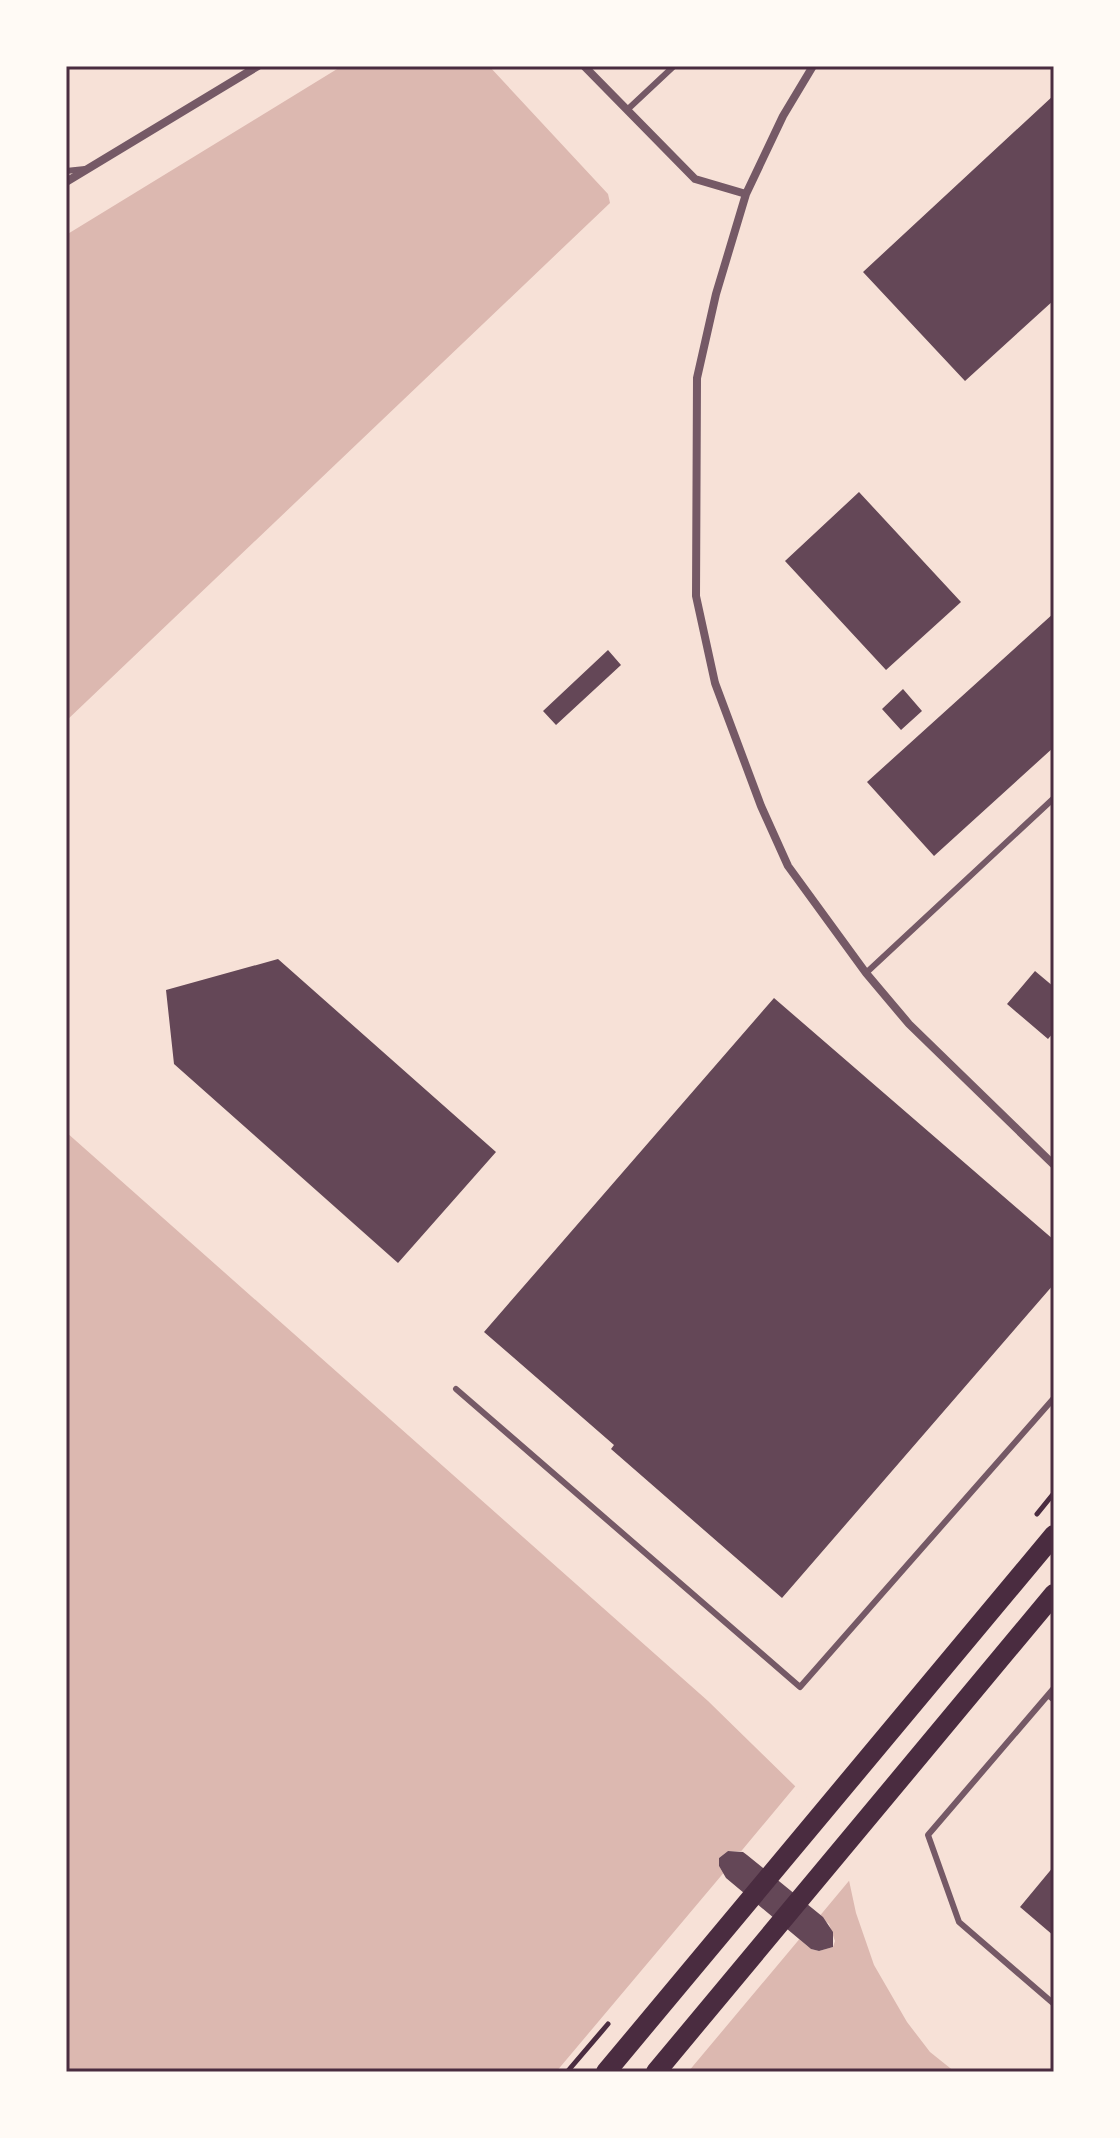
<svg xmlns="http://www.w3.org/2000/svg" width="1120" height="2138" font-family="Arial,sans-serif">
	<rect width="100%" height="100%" fill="#f7e1d7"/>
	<path fill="#dcb8b0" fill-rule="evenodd" d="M342,66H489L608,194L610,203L66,721V235Z
		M66,1132L708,1701L796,1787L847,1871L856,1913L874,1965L907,2022L930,2052L955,2072H66ZM728,1851H742L829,1924L835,1941L833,1947L819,1951L811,1949L726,1878L719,1866V1858Z"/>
	<path fill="#f7e1d7" d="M798,1783L851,1869L853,1876L818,1918L738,1855Z
		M726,1870L802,1936L688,2072H556Z"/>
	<path fill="#644757" d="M1054,95V300L965,381L863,272Z
		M859,492L961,602L886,670L785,561Z
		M1054,613V747L934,856L867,782Z
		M608,650L621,665L556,725L543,711Z
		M903,689L922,711L901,730L882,709Z
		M278,959L496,1152L398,1263L174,1064L166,990Z
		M1035,971L1054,987V1032L1048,1039L1007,1004Z
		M774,998L1054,1240V1284L782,1598L611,1449L614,1445L484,1332Z
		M728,1851L743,1852L747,1855L823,1917L833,1932V1947L819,1951L811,1949L726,1878L719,1866V1858Z
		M1054,1866V1936L1020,1907Z"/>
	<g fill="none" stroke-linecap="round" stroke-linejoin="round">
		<path stroke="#4a2c40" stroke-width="5" d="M1037,1514L1054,1493
			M567,2072L608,2024"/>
		<path stroke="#755966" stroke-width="6" d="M627,110L674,66
			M66,171L85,169
			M866,973L1054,798
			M456,1389L800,1687L1054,1398
			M1054,1688L1048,1695L1054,1700
			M1048,1695L928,1835L959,1922L1054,2004"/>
		<path stroke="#755966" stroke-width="8" d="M584,66L695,179L746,194
			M813,66L783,116L746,194L716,294L697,378L696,596L715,683L761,806L788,866L866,973L909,1024L1054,1165
			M66,182L258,66"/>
		<path stroke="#4a2c40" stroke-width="20" d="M606,2072L1054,1535
			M656,2072L1054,1594"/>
	</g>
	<rect width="1120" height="2138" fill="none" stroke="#fffaf5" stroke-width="136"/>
	<rect x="68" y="68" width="984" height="2002" fill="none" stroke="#4a2c40" stroke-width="3"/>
</svg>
